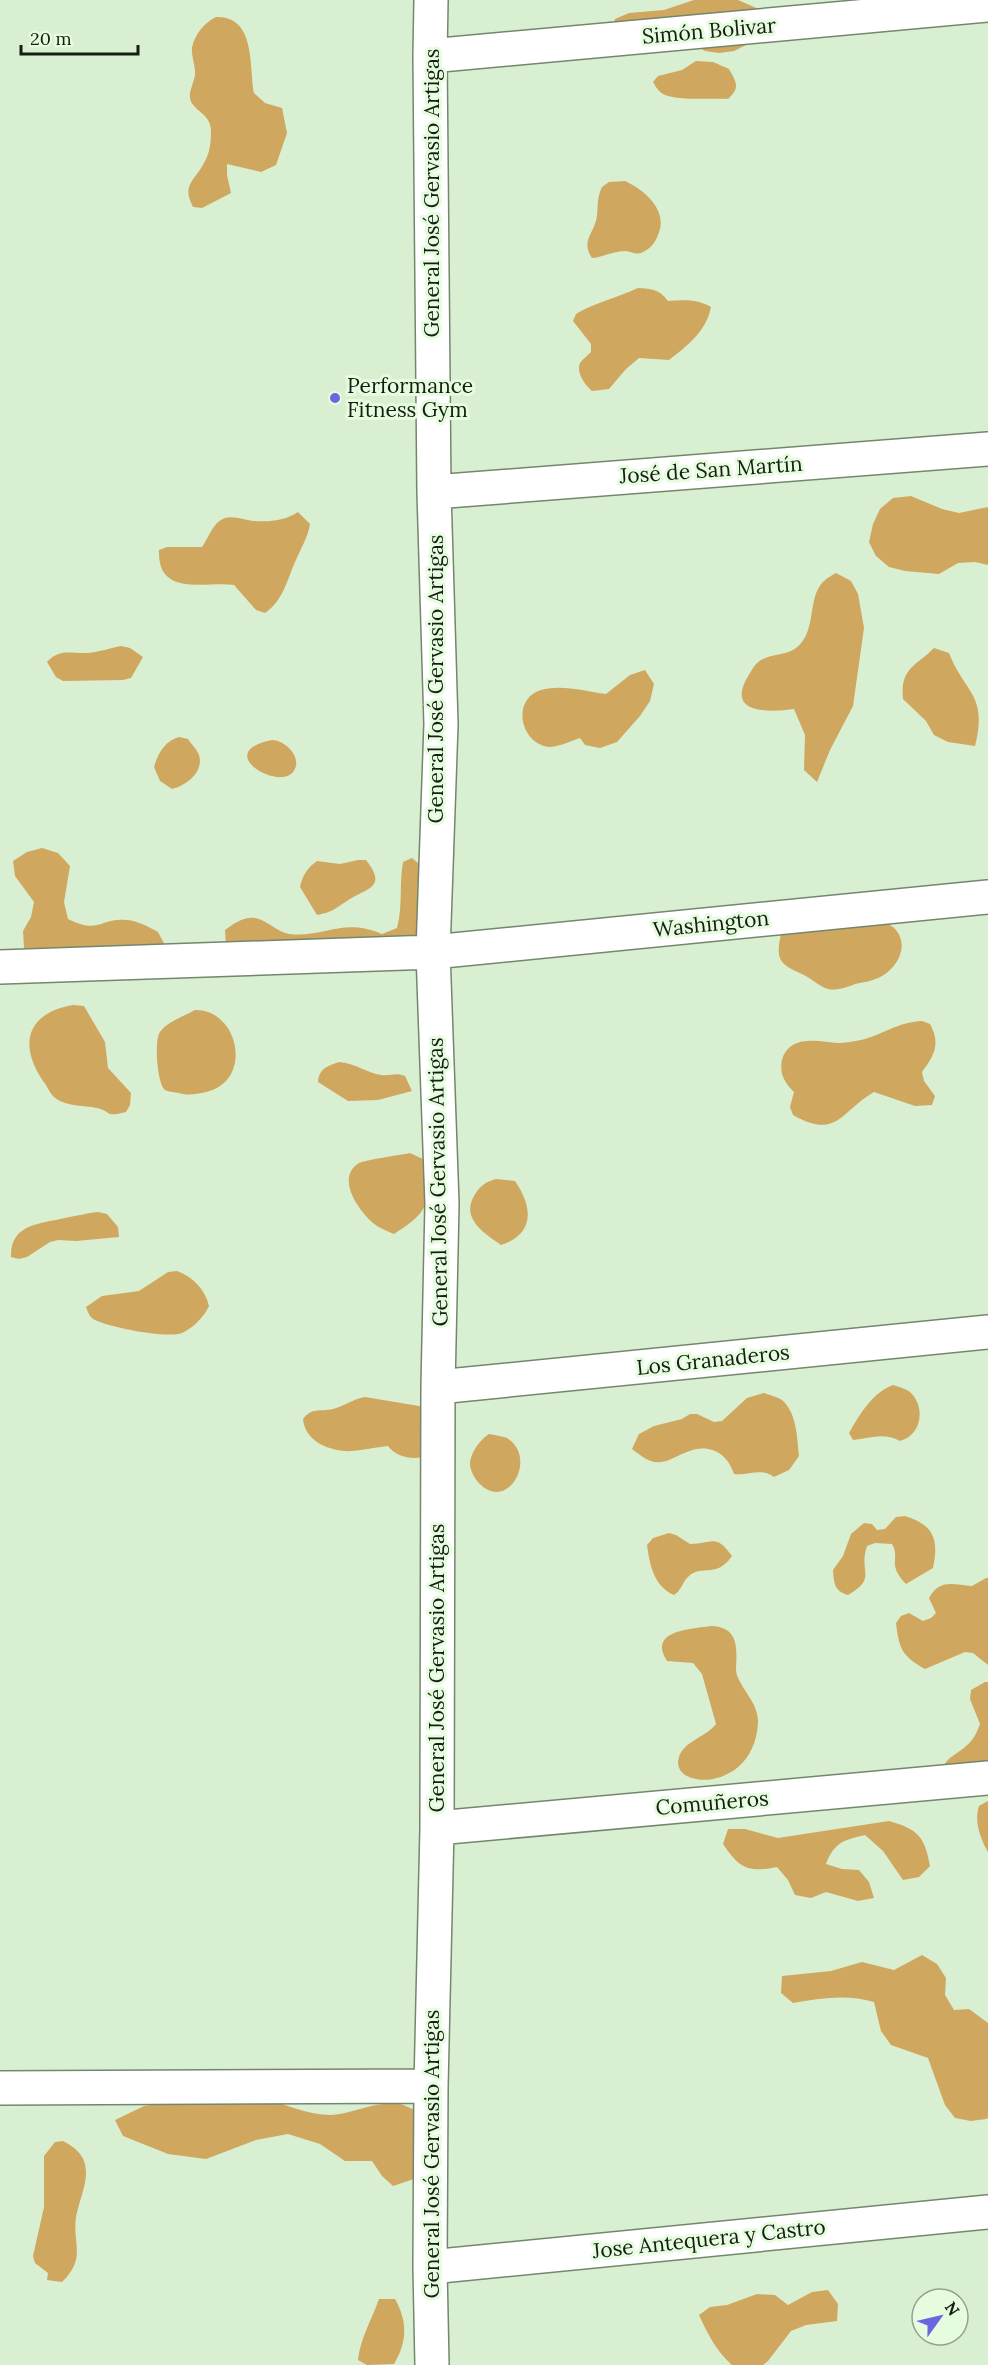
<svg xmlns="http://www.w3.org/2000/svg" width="988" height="2365" font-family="Lora,serif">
	<rect width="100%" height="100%" fill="#d9efd2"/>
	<path fill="#d0a75e" d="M694,0H738L761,10L756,40L734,51L719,53L705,51L691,43L612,28L615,19L629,13L664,10Z
		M216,17C256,16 249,66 254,93L265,103L282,108L287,133L276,165L261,172L227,164V175L231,193L202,208L193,207C181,184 195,181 204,163C210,153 211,142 211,131C211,113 192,111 190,98C189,91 194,82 195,75C196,66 191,57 192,48C194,35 205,22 216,17Z
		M696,61L713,62L729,69C737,83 740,88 728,99C711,98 676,101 663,94C658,91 656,87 653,82L658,76L682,70Z
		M625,181C645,190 669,211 658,235C655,243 651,248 643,252C636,256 631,251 625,251C614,251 603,257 592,258C580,240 595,233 597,216C598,205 597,197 602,187L609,182Z
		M638,288C652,289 659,289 668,301C684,300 697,299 711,307C706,332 688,345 669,360L639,358L626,369L609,389L592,391C585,385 576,373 580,363C582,360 588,355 591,352V344L573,321L576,314C596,302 617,298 638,288Z
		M911,496L942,509L959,513L988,507V565L975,562L958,563L939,574L905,571L889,567L876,556L869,542L873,524L880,509L893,498Z
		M298,512L310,524C308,537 301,548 296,560C287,579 284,600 265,613L256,610L234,585C206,581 157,598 159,550L167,547H202C208,539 212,525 221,520C231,514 242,520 253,521C270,522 284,521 298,512Z
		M836,573L851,581L858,594L864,628L853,706L830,750L817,782L804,770L805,735L794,709C772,712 726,715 747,678C751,672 754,664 761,660C771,654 787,655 796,648C818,631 806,598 824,581C827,578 832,575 836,573Z
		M121,646L130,648L143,657L131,678L123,680L63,681L56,677L47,662C60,648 71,654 88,653C99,652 111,648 121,646Z
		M934,648L949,653C965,694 988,694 975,746L948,742L934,735L926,721L903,699C900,668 915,667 934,648Z
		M645,670L654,684L650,701L640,716L617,742L600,748L585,745L580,738C571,741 558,747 549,747C520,744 511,699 541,690C561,684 585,691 606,694L630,675Z
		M179,737L188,739C191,744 197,749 199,755C204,772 187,785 172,789L160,781L154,767C158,753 165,741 179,737Z
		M272,740C285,740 304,758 293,772C278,791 212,752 272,740Z
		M42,848L58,853L70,866L64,902L68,919C100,935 100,917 127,920C138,921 149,927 158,932L166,947L119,959L71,947L40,951L24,948L23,931L31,917L34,902L15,876L13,861L27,852Z
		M412,858L424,868L419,947H226L225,930C233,924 244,916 255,918C267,920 277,932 289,934C325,938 342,917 382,934L397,928C403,906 399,884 403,862Z
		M358,860H366C388,888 367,888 347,901C334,909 333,912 317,915L300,887C302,876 308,867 317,861L340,864Z
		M885,922C911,934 904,963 882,976C873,981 865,982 855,984C848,987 836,991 828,989C820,987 812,979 804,975C780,964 775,961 781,934Z
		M73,1005L84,1006L105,1042L108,1068L131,1093L130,1105L126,1112C104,1118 112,1111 97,1108C83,1105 64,1107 53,1096C49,1092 47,1085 43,1081C18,1044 27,1013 73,1005Z
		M195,1010C239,1009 254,1081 206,1092C196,1094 189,1096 179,1093C175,1092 169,1092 165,1090C157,1084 154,1040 160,1032C167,1022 184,1016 195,1010Z
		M922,1021L930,1024C941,1044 934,1056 922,1072L924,1081L935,1096L932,1105L915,1106L874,1092C840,1112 837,1140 793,1115L790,1107L794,1092C785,1083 779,1074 782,1060C789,1034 819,1041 838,1043C845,1043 854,1041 861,1040C883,1035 897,1022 922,1021Z
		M339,1062C355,1063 367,1073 381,1075C391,1076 396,1072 405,1076L412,1091L378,1100L348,1101L318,1082C319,1069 327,1066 339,1062Z
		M410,1153L427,1161L435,1186C423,1213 419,1218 394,1234C387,1231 379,1228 373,1223C359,1211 335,1178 359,1163C365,1160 400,1155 410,1153Z
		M496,1179L515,1181C533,1207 535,1234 501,1245C484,1233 461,1219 474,1196C480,1186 485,1182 496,1179Z
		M98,1212L107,1214L118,1227L119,1237L76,1241L58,1240L50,1242L27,1257L19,1259L11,1257C10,1223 41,1224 65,1218C76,1216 87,1213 98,1212Z
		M177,1271C193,1277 205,1289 209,1306C204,1317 193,1328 182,1333C167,1339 107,1327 93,1319C89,1316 88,1312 86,1307L102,1296L139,1291L168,1272Z
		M893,1385C899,1387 907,1389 911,1393C926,1408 921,1436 900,1441C884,1432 870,1438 853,1440L849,1433C860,1414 872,1393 893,1385Z
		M764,1393C769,1395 778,1397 782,1400C797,1413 797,1438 799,1456L789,1470L774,1477C760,1467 749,1476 734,1474C727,1452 708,1443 687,1452C678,1455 670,1461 661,1462C650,1464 640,1455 632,1449L639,1434L654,1426L682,1419L690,1414H697L714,1422L722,1421L747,1398Z
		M365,1397L425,1407L422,1457C411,1460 395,1456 388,1446C376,1447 355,1452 344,1451C325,1449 305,1440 303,1419C312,1407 320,1412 333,1409C344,1406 353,1399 365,1397Z
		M489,1434C494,1435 502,1436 507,1438C538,1457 509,1511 481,1485C475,1480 471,1472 470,1465C470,1453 480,1440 489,1434Z
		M905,1516C934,1525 939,1539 933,1568L906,1584C886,1563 901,1560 892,1544L875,1543L867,1546C858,1572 878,1578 848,1595C834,1591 834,1583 833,1570L843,1556L851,1534L864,1523L872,1524L877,1530L885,1529L896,1517Z
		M669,1533L676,1535L690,1544C714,1544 715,1533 732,1556C716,1579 702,1564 689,1576C682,1582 682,1590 674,1595C654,1586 650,1566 647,1545L653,1538Z
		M986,1578H988V1665L973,1653L965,1652L925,1669C902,1656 899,1649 896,1623L901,1616L909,1613L923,1621L931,1618L936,1613L929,1598C940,1578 954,1585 972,1586Z
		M711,1626C739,1627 737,1648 736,1669C736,1685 759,1701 758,1723C754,1794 668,1790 679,1757C684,1741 706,1737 716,1724L702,1674L693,1663L667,1661C647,1630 692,1629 711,1626Z
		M985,1682H988V1775L943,1767C948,1756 958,1754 966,1746C973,1741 977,1732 980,1724L970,1699L971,1690Z
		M988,1801V1852C980,1838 974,1821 979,1806Z
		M889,1821C917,1829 925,1836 930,1866L919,1877L903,1880L883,1851L865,1835C843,1840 834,1843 826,1864L842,1869L859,1870L869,1882L874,1898L858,1901L826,1892L811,1898L795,1895L788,1880L777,1867C748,1873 739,1868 723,1844L728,1829H745L778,1838Z
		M922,1955L937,1964L946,1978L945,1995L954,2010L969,2009L988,2023V2118L986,2119L971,2121L955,2118L945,2105L928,2058L891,2045L881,2031L874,2002C848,1994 819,1998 793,2003L781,1993L782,1976L831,1971L862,1962L894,1970Z
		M263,2098C284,2104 308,2115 331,2115C354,2114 376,2100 400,2104C405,2105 412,2109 417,2111V2178L393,2186L382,2176L372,2161H345L320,2144L288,2134L256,2140L206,2159L168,2154L123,2136L115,2120L144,2106L160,2104H213L229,2100Z
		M63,2141C101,2160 82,2187 76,2217C72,2244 87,2258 62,2282L47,2280L48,2273L35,2263L33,2256L44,2207V2156L55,2142Z
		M828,2290L838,2304L837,2321L806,2325L791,2331L768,2361L763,2365H732C717,2352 707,2333 699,2315L710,2307L727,2305L757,2294L775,2295L788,2305L812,2292Z
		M379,2299H395C408,2322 407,2342 394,2364L367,2365L358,2360C360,2339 372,2319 379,2299Z"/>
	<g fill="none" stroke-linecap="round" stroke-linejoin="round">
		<g stroke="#73876c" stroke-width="36">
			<path id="minor" d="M431,0L430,56L434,492L441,724L433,952L442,1204L438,1387L437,1828L431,2086L430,2267L432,2365
				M430,56L988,5
				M434,492L988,449
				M0,967L433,952L988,897
				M438,1387L988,1332
				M437,1828L988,1778
				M0,2088L431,2086
				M430,2267L988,2212"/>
		</g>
		<use href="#minor" stroke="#fff" stroke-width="33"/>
	</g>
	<circle fill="#6b66df" stroke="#e6fcdf" stroke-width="2" cx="335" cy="398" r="6"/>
	<g text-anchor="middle" stroke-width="6" stroke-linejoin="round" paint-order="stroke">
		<g font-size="21" fill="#161e13" stroke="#e6fcdf">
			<text transform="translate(709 31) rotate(-5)" y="7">Simón Bolivar</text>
			<text transform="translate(432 193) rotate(-90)" y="7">General José Gervasio Artigas</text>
			<text transform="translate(711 470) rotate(-4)" y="7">José de San Martín</text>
			<text transform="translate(436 679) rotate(-90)" y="7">General José Gervasio Artigas</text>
			<text transform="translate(711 924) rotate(-6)" y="7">Washington</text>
			<text transform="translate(438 1182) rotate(-91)" y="7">General José Gervasio Artigas</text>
			<text transform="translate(713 1360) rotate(-6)" y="7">Los Granaderos</text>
			<text transform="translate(437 1668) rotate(-90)" y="7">General José Gervasio Artigas</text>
			<text transform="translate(712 1803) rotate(-5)" y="7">Comuñeros</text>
			<text transform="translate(432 2154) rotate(-90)" y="7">General José Gervasio Artigas</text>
			<text transform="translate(709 2239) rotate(-6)" y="7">Jose Antequera y Castro</text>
		</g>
		<g font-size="21" fill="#161e13" stroke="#e6fcdf" text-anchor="start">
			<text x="347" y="393">Performance<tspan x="347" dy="24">Fitness Gym</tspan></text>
		</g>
	</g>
	<g transform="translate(940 2317) rotate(56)"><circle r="28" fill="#e6fcdf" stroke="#93a38d" stroke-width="1.5"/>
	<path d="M0-4.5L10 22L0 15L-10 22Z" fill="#6b66df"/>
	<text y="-9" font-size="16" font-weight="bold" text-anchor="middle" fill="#161e13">N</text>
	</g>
	<path d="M21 45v9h117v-9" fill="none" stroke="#161e13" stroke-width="3"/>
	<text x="30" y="45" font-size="18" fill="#161e13" stroke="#e6fcdf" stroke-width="4.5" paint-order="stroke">20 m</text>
</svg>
